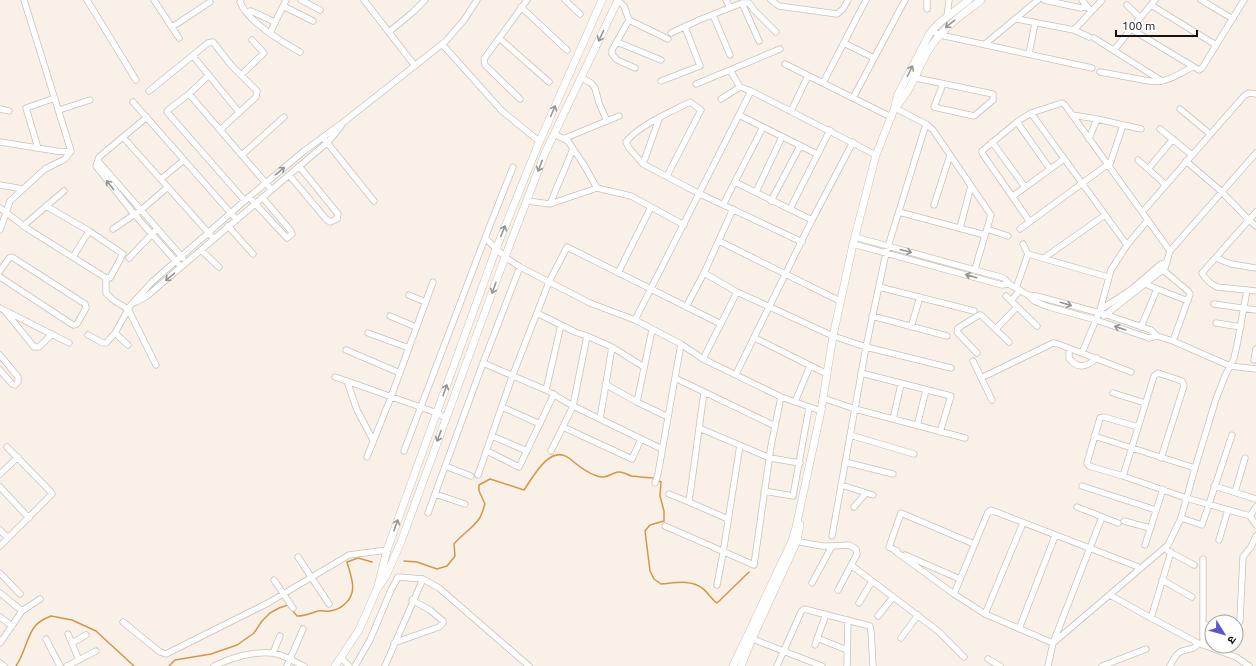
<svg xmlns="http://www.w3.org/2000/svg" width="1256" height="666" font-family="Ubuntu,'Noto Sans Devanagari',sans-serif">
	<rect width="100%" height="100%" fill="#f9f0e7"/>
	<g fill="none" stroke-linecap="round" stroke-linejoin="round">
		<path stroke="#d59746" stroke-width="1.5" d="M657,480L661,482L660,496L664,511V521L650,525L645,531L650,571L654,579L661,584C675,583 690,579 702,588C707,591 710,598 717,603L749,572
			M404,561L417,562L437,569L447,566L455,556L454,544C461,535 472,529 479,519C482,515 483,509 485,504L479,491V485L490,479L524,490C533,477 550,444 569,458C577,465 587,473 597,476C607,479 609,474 618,472C623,471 627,475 632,476C640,477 647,478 654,478
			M16,666C24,655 26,640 33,629C37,622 44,619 51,616L72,620L96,631L134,666
			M169,666L175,660L211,654L237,645L254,633L262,621L270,613L279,608L288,605L297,616C306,616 310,613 318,611C322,610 326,612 330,611C337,610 341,608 346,603C358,591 351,577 347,562L358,558L372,562"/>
		<g stroke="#c9c1b8" stroke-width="7">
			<path id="street" d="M87,0L136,80
				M154,0L179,38
				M241,0L240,2C248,22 281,41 300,52
				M301,0L320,10
				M364,0L415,66
				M565,0L580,14
				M617,0L624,6L629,20L668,39
				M726,0L730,7
				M771,0L779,6L837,14L843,9L848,0
				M1044,0L1081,8L1087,6
				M1082,0L1089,9
				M1201,0L1233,19
				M742,3L759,41
				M1127,5L1140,18
				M1151,5L1216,45
				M283,6L313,21
				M521,7L567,50
				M927,9V0
				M246,12L251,11L275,22
				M713,15L730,55
				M947,17L949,0
				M1017,19L1074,30L1102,0
				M629,20L612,50V54L617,60L635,68
				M172,27L210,2
				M1131,29L1199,70L1202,68L1244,0
				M1074,30L1089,37
				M932,31L940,35L1092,68
				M389,32L413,12L425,0
				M270,33L286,0
				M671,33L699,20L742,3H749L755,11L776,32
				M499,38L549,82
				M1094,38L1162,81
				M617,42L661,60
				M844,43L874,58
				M442,44L502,111L540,142
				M985,44L1038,0
				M1114,50L1155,0
				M1029,54L1035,23
				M193,56L239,112
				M785,64L891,117
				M730,70L780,49
				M1100,72L1149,81C1153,81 1158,82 1162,81C1173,79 1183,72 1192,67
				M209,75L189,94L168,110L167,112L245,201
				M241,75L264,53L252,40
				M582,78L591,83L595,88L599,103L607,121
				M916,78L993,94V100L974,116L934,107L943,84
				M661,81L700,66L685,27
				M823,83L866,0
				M696,84L730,70L740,87L751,91
				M149,91L208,43L213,42L231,65L257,91L256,97L220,130
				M189,94L271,189
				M853,98L905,0
				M520,99L485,65L484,59L527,0
				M721,99L740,87
				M133,102L236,219
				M895,108L926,124L933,130L991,215L975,269
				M0,109L9,111
				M1180,109L1210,134
				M59,110L90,100
				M791,111L808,76
				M1031,113L1127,245
				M739,115L817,154
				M1072,115L1097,119L1141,129
				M147,117L99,157L96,166L134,214L181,267
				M1017,122L1050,169
				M1160,129L1192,155
				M554,134L568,141L584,165L597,188
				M123,137L214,239
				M563,139L619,116
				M1089,139L1097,119
				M325,140L374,201
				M0,142L56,151L70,152
				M992,142L1025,187
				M38,148L26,108L55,98
				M242,155L284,117
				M1138,160L1166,185
				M98,161L183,258
				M1186,161L1222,192L1249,220L1256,226
				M643,164L659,119
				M1109,167L1123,125
				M1148,169L1173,139
				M289,175L326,219L330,222L337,219L338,214L299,166
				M667,176L701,110L690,102C671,112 639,125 626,142L629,148L643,164L700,194L802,242
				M161,179L184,160
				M735,182L812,220
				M0,185L23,189
				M756,192L782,137
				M1013,196L1064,159
				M249,197L286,237L287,238L292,234L291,231L262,197
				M527,201L550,204L597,188L631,196L684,225
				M771,201L800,146
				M550,204L573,149
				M723,205L763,127
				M934,205L950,155
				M0,208L28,229L106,278H110L123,254L89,231L46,206
				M790,209L830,130
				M1145,209L1244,96L1249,93L1256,94
				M899,212L985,235
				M1256,212L1202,273C1205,279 1211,284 1217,287L1256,291
				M1030,222L982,153V151L1017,122L1031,113L1062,103L1065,105L1170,251
				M23,226L64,191
				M228,226L253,254
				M960,228L971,186
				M113,229L141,210L168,187
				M987,229L1008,236
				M1020,229L1107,165
				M0,230L10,201L45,169L65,159L71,151L24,0
				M855,237L1004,278L1009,284L1028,295L1034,301L1049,307L1096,320L1149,338L1157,336
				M485,238L505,257L520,267L590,303L635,320L681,344L703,359L781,397L821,411
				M719,241L840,301
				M853,244L1002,285L1009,284
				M201,250L219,267
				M1028,254L1108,277
				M73,257L89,231
				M129,258L155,231
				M1044,258L1105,215
				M1216,258L1231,264L1256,268
				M1163,270L1188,291L1190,294L1173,341
				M0,271L9,258L12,257L85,304L86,308L77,324L73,325L0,277
				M618,273L651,207
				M704,273L737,292L833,336L866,347L951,368
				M106,278V293L113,300L128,309L156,365
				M1145,284L1188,301
				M879,287L974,311
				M1016,288L1028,254L1023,244
				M409,295L425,302
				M1028,295L1036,296L1104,314L1151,330L1157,336L1173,341L1230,366L1256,369
				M1006,296L1037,326
				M1011,301L1020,290
				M136,302L147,296L329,141L341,126
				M1214,304L1256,310
				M686,307L704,273L733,209
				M0,308L69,343
				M1100,310L1132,289L1161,264L1167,262
				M5,311L34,347H39L52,334
				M537,313L575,332L587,336L612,347L644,367
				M390,316L416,327
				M872,316L947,336
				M1104,316L1165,268L1170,251L1256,153
				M635,320L751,91L876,155
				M1216,323L1241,327
				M911,327L920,297
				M1141,327L1157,289
				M996,329L1017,307
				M368,333L409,348
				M88,335L103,343H106L115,333
				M755,338L827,374
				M128,345L115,333L130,306L152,282L249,197L304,151L345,121L446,41L464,20L477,0
				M1069,348V358C1078,370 1087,367 1097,358
				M346,350L400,373
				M977,353L957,332L958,328L979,315H981L1009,342
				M1082,353L1100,310L1111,270L1127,245L1148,220
				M0,355L18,377V382L15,385L12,384L0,370
				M703,359L737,292
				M1254,360L1256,349
				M973,361L992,400
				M483,363L546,390L573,406L662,449
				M861,373L951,396L940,432
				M736,374L812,220L853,142
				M335,377L347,381
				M675,378L775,426
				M981,378L1053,343L1058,344L1131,372
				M605,384L637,402L668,417
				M546,390L561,325
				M704,392L689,502L728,519
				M1113,393L1145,403
				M823,398L855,409L965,438
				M637,402L652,330
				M795,402L810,366
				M502,407L540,424
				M600,419L612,347
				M893,419L901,384
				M917,426L926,390
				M563,427L632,459L641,439
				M1138,427L1104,417L1100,418L1087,463L1089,466L1123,476L1186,498L1250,516L1256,525
				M699,428L770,458L800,463
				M850,435L914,454
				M492,436L527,451
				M1094,436L1195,468
				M373,440L357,410L347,381L437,413L446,418
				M404,451L485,238L513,167
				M487,451L519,467L554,394
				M551,451L573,406L587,336
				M367,457L391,397L433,282
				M845,462L893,474
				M445,466L471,476
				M0,474L18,457
				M478,475L512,377L549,282L567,247L721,324
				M1123,476L1154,376L1158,373L1182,381L1184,386L1161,458
				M655,483L658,474L681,344
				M841,485L873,495
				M1082,486L1156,510
				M1214,486L1256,499
				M0,487L29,518
				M764,491L793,496L809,408
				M1235,492L1245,458
				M435,494L465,504
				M669,494L689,502
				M854,507L866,493
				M1077,507L1118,523
				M428,513L483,363L520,267
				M1250,516L1256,507
				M1181,518L1202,525L1232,435
				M1124,521L1150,528
				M665,526L754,565L771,446L781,397
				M0,530L8,538
				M832,536L866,347L886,253L926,124
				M1219,540L1228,510
				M794,541L822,546H832L849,545L856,549L857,554L838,590
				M1145,545L1163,489
				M0,546L52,494L51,492L7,447
				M895,551L954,594L985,614L1053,643L1168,545L1181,518L1195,468L1216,399L1225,376L1234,358L1237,345L1247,290
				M897,551L889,547L901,513L974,544
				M1168,551L1194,565
				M905,555L960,579
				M298,557L329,604
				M851,565L938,631L964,657
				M0,573L20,594
				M274,580L293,608
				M1162,580L1192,597
				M812,583L832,546
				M717,585L723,553L740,445
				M0,593L22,611L0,643
				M954,594L988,512L991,510L1141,568
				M1110,595L1151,618L1171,552
				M859,603L872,581
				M22,611L40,599
				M985,614L1023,523
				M878,616L893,597
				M0,617L12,626
				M1151,618L1198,643L1236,657L1249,666
				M123,622L160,652L166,654L268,603L349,555L387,550
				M1203,625H1212
				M1236,627L1239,623L1240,620L1243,557L1251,547L1256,536
				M1019,629L1055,536
				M68,634L79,660
				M750,638L822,666
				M817,638L847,650
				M901,638L918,615
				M46,639L60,666
				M72,643L86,635
				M394,643L439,627L443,623V621L430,610L412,600
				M815,645L826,614
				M1203,645V559
				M273,653L280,636
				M341,658L349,666
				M988,659L1000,666
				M0,663L4,666
				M67,666L96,651
				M214,666C230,658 254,651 272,653C283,654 294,662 304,666
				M287,666L303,629
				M355,666L370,640L391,590L398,577L423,579L439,588L529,666
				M385,666L423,579
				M777,666L801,612L804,609L870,626L871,631L873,666
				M847,666L848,620
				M1048,666L1053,643L1102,517
				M1102,666L1146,649
				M1170,666C1173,661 1175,655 1180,652C1188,648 1194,651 1198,643"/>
		</g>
		<g stroke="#c9c1b8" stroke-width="8">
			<path id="secondary" d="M896,107C911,91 917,70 928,51C942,28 961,16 981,0
				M378,586L387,550L496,249L538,145L602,0
				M335,666L359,630L377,589L386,576L401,542L505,257L545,153L618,0
				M733,666L792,541L796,527L821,411L833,336L853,244L876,155L895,107L897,96L930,33L939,23L969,0
				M741,666L752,639L797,541L800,525"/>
		</g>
		<use href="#street" stroke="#fff" stroke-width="5.5"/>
		<use href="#secondary" stroke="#fff" stroke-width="7"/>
	</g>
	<defs><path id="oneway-shaft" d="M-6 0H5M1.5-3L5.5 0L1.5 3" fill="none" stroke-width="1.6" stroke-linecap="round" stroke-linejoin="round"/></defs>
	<g stroke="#969593">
		<use href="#oneway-shaft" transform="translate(950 24) rotate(141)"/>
		<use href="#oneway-shaft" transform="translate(601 36) rotate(115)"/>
		<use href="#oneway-shaft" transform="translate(910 71) rotate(-64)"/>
		<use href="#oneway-shaft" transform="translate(553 111) rotate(-66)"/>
		<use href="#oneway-shaft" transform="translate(540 166) rotate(111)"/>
		<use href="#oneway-shaft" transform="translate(280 171) rotate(-40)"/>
		<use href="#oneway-shaft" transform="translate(110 185) rotate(-129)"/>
		<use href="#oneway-shaft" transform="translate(503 231) rotate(-68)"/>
		<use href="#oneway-shaft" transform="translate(906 251) rotate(15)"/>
		<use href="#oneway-shaft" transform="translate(971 276) rotate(-164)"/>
		<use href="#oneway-shaft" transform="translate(170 277) rotate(140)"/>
		<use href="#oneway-shaft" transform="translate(494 288) rotate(109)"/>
		<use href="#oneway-shaft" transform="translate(1066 304) rotate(16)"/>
		<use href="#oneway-shaft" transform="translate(1120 328) rotate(-161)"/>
		<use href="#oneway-shaft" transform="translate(445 390) rotate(-71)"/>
		<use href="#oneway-shaft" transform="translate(439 436) rotate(111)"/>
		<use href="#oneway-shaft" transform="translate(396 525) rotate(-70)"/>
	</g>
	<g transform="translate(1224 634) rotate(127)"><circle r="19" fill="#ffffff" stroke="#a1a19f"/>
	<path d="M0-3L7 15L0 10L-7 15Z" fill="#5e56cf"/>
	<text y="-6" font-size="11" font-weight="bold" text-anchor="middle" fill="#151310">उ</text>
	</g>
	<path d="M1116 30v6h81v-6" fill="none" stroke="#151310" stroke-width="2"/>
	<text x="1122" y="30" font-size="12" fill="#151310" stroke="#ffffff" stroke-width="3" paint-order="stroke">100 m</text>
</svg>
